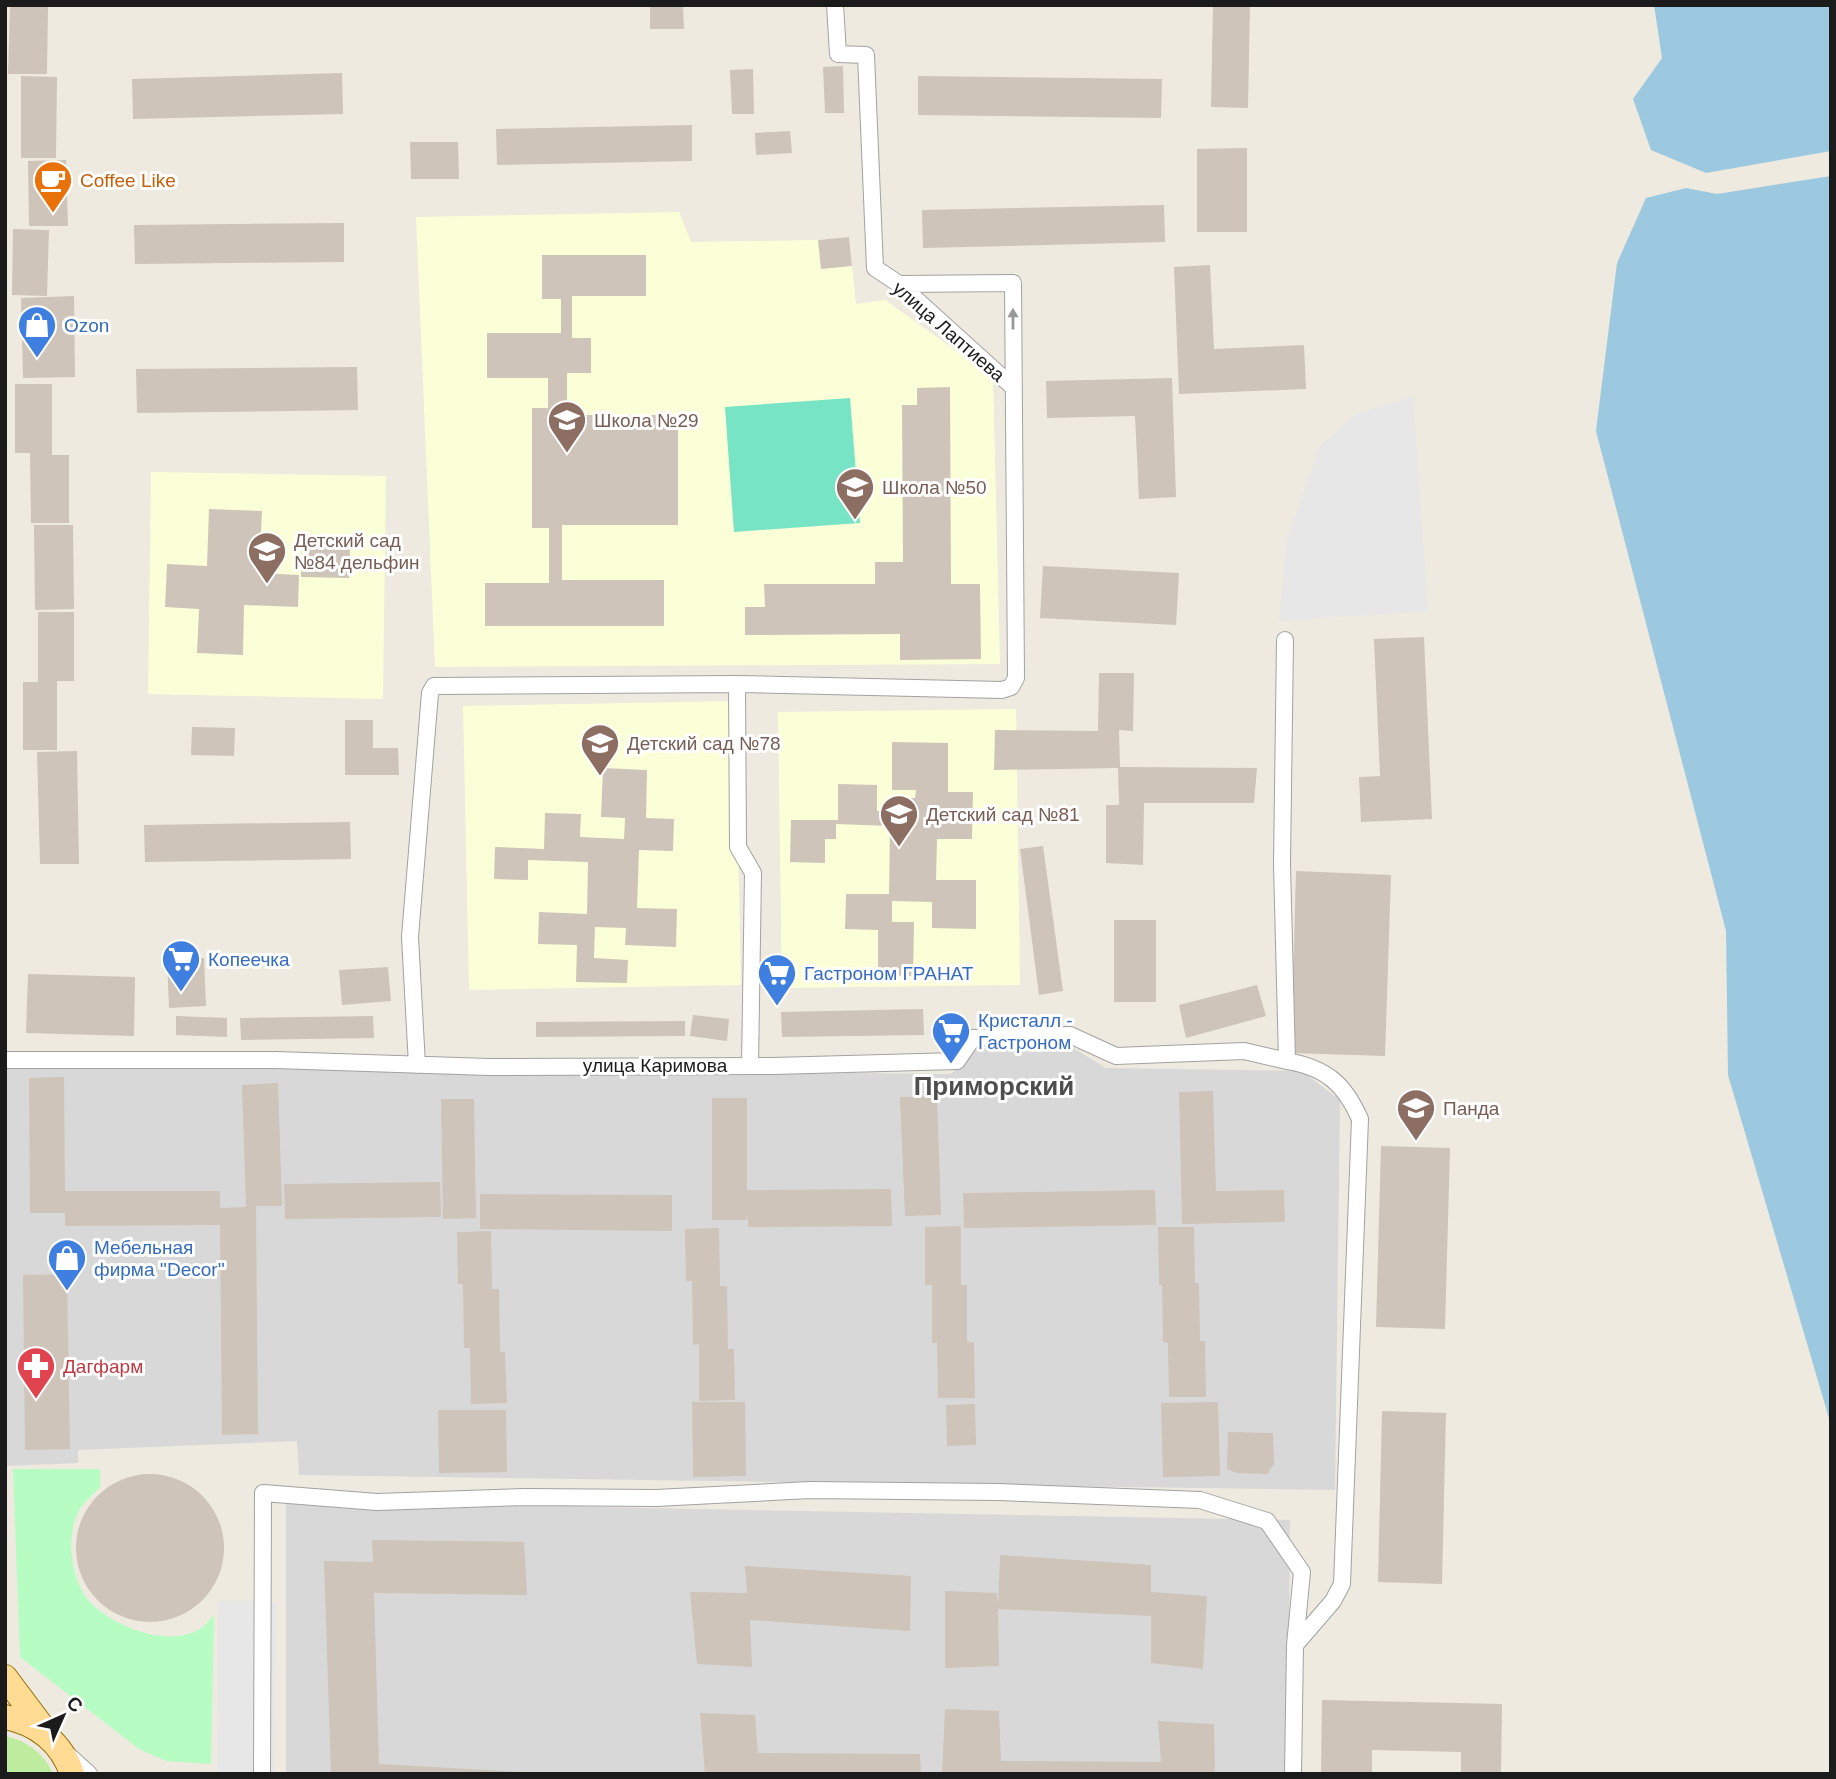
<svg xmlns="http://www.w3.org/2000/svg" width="1836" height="1779" font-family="Arial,sans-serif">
	<rect width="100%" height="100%" fill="#eeeadf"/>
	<path fill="#d9d8d8" d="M978,1048L1075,1049L1106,1068L1302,1071L1340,1100L1335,1490L299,1475L297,1441L78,1450V1463L5,1466V1065L951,1074Z
		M286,1491L592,1507L1290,1520L1288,1774H286Z"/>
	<path fill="#fbffd7" d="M679,212L691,242L818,240L849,237L856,304L885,300L993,377L1000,664L435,667L416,217Z
		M151,472L386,476L383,699L148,694Z
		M735,701L741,985L469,990L463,706Z
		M1016,709L1020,985L782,988L778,712Z"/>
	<path fill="#beeda0" d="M5,1736C27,1741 44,1753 53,1774H5Z"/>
	<path fill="#b7fdc3" d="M13,1469H100V1487C94,1494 86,1500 81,1507C64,1533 70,1585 94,1606C118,1627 162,1645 194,1632C202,1629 209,1621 214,1615L211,1764L166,1761L139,1749L20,1657Z"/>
	<path fill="#76e4c5" d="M850,398L860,523L734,532L725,407Z"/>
	<path fill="#e7e7e7" d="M1413,397L1428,611L1279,621L1287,539L1320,446L1356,414Z
		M218,1601L276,1602L274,1774H217Z"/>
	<path fill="#9cc9e0" d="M1654,5H1831V151L1706,173L1651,150L1633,99L1662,58Z
		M1831,176V1425L1728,1075L1726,931L1596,431L1617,263L1646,198L1686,188L1717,194Z"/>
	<path fill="#cec4b9" d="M10,5H48L47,74H8Z
		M650,5H683L684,29H650Z
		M1213,5H1250L1248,108L1211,107Z
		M843,66L844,113H825L823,67Z
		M753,69L754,114H732L730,70Z
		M342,73L343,114L133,119L132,79Z
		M21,76L57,77L56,158H21Z
		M918,76L1162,79L1161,118L918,115Z
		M692,125V161L497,165L496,129Z
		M790,131L792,153L756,155L755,133Z
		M410,142H458L459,179H411Z
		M1247,148V232H1197V149Z
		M66,160L68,226H29L28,161Z
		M1164,205L1165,242L923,248L922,210Z
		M344,223V262L135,264L134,225Z
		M13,229L49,230L47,296L12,295Z
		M849,237L852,266L821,269L818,240Z
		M542,255H646V296H572V338H591V373H567V415H678V525H562V580H664V626H485V583H549V528H532V408H548V378H487V333H561V299H542Z
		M1210,265L1214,349L1304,345L1306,389L1179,394L1174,267Z
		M74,296L75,377L23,378L21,298Z
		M357,367L358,410L137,413L136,369Z
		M1172,378L1176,497L1139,499L1135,416L1047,418L1046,381Z
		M15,384H52V455H69V523H31L30,453H15Z
		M950,387L951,584H980L981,659L900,660V634L745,635V607H765L764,584H875V562H903L902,405H917V388Z
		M209,509L262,511L259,573L299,575L298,607L244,605L243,655L197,653L199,609L165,607L167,564L207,566Z
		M34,525H73L74,609L35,610Z
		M302,546L350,548L349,578L301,577Z
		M1043,566L1179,573L1176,625L1040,618Z
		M38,612H74V681H57V750H23V682H38Z
		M1424,637L1432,819L1361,822L1359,777L1380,776L1374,639Z
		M1099,673H1134L1133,731L1119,730L1120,767L1257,768L1254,803H1144L1143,865L1106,863V805H1119L1118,768L994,770L995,730L1098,731Z
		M345,720H373V748H398L399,775H345Z
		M192,727L235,728L234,756L191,755Z
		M892,742L948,743V792H973L972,839H937L936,880H976V929L932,928V902L892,901V922H914L913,976L878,975V930L845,929L846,894H889L890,826L836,824V839H825V863L790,862L791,820H838V784L877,785V811L904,812V798H915L916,790H892Z
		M77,751L79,864H40L37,752Z
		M603,768L647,770L646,818L674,819L673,851L639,850L637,908L677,909L676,947L625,945L626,928L595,927L594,958L628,960L627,983L576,982L577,945L538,944L539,912L587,914L588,862L528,860V880L494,879L495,847L544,849L545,813L581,814L580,837L624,839L625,818L601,817Z
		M350,822L351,859L145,862L144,825Z
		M1043,846L1063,991L1039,995L1020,849Z
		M1296,871L1391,875L1385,1056L1291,1053Z
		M1114,920H1156V1002H1114Z
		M204,958L206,1006L169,1008L167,959Z
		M388,967L391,1001L342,1005L339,970Z
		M28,974L135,977L134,1036L26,1033Z
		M1257,985L1266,1016L1186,1038L1179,1005Z
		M923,1009L924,1035L782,1037L781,1012Z
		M693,1015L729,1019L727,1041L690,1036Z
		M176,1016L227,1018V1037L176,1035Z
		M373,1016L374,1038L241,1040L240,1018Z
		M685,1021V1036L536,1037V1022Z
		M64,1077L65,1191H220V1208L246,1207L242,1085L278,1083L282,1206H256L258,1434L222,1435L220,1225L65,1226V1213H30L29,1078Z
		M1213,1091L1216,1191L1284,1190L1285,1222L1182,1224L1179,1092Z
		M937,1096L941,1215L905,1216L900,1097Z
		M712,1098H747V1190L891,1189L892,1226L748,1227V1212L747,1220H712Z
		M441,1099H474L476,1218L443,1219Z
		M1381,1146L1450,1148L1445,1329L1376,1327Z
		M440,1182L441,1217L285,1219L284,1184Z
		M1155,1190L1156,1225L964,1228L963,1193Z
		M480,1194L672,1195V1231L480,1229Z
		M961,1226V1285H967V1342H974L975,1398H938L937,1343H932V1285H925V1227Z
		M1158,1227H1194L1195,1283H1199L1200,1341H1205L1206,1397H1169L1168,1343L1163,1342L1162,1285H1159Z
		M719,1228L720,1286H727L728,1349H734L735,1400L699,1401V1344L693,1345L692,1281H686L685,1229Z
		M491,1231L492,1289H499L500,1352H505L507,1403L471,1404L470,1348H464L463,1284H458L457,1232Z
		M67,1274L70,1449L25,1450L23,1275Z
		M692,1402H745L746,1476L693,1477Z
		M1218,1402L1220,1476L1163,1477L1161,1403Z
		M975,1404L976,1445L947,1446L946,1405Z
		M438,1410H506L507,1472L439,1473Z
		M1382,1411L1446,1413L1442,1584L1378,1582Z
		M1228,1432L1273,1433L1274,1464L1267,1474L1237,1473L1227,1469Z
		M76 1548a74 74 0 1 1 148 0a74 74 0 1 1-148 0Z
		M372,1540L524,1542L527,1595L374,1593L379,1764L523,1772V1774H331L324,1561L373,1562Z
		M1000,1555L1151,1565V1592L1207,1596L1203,1669L1151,1663V1616L998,1609L999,1666L945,1668V1591L997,1593L998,1607Z
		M745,1566L911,1576L910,1631L750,1620L752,1667L697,1664L690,1592L747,1593Z
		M1322,1700L1502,1704L1501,1774H1461V1752L1372,1750V1774H1321Z
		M945,1709L999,1711L1001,1761L1161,1762L1158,1721L1214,1724L1215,1774H942Z
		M700,1713L755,1715L758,1753L920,1754L921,1774H705Z"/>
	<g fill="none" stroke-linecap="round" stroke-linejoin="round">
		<g stroke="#a2a2a2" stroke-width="18">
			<path id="minor" d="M835,5L838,54L866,55L875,268L899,284L1013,387
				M1285,640L1282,864L1287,1061C1326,1068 1344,1083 1360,1119L1342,1584L1333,1601L1295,1645L1293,1774
				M737,684L738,847L753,873L750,1065
				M5,1060H275L489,1067L773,1066L957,1061L973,1038L1070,1035L1116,1056L1244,1051L1287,1061
				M417,1065L410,937L430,693L434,686L737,684L1002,690L1011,687L1016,678L1013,283L899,284
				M67,1754L89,1774
				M262,1774L263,1493L377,1502L526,1497L656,1498L810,1490L998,1492L1200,1500L1267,1521L1302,1572L1295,1645"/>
		</g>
		<g stroke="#927000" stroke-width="26">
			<path id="primary" d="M5,1677L44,1729
				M5,1717C37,1723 62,1743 72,1774"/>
		</g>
		<use href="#minor" stroke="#fff" stroke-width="16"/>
		<use href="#primary" stroke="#ffdb93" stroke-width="24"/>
	</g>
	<defs><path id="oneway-solid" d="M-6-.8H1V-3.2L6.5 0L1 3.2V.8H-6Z" transform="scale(1.75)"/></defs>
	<use fill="#989898" href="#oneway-solid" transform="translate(1013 319) rotate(-90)"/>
	<defs>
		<g id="cafe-pin" transform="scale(2.0125)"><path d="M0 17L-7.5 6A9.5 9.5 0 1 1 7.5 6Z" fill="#e8710a" stroke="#fff"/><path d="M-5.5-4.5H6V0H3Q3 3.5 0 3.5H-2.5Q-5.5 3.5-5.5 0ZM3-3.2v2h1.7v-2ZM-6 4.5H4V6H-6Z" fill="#fff"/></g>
		<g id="shop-pin" transform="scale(2.0125)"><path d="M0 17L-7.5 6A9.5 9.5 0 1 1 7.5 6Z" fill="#3f7fe0" stroke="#fff"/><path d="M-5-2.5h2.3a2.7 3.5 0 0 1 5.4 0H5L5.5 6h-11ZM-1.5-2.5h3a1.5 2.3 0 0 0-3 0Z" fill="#fff"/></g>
		<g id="school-pin" transform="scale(2.0125)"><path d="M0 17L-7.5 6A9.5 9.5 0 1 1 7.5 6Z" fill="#8d6e63" stroke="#fff"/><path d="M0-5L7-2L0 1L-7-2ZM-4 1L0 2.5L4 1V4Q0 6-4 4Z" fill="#fff"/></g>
		<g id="supermarket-pin" transform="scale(2.0125)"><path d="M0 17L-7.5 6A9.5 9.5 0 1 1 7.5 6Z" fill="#3f7fe0" stroke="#fff"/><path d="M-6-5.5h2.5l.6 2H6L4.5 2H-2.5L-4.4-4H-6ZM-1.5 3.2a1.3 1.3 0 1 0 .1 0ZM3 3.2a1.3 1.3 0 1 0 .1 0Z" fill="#fff"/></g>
		<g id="pharmacy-pin" transform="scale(2.0125)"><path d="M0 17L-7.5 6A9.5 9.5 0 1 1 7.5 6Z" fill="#e0444e" stroke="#fff"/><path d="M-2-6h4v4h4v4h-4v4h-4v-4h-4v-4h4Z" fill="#fff"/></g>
	</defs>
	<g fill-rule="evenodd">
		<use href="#cafe-pin" x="53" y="180"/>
		<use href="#shop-pin" x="37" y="325"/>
		<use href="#school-pin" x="567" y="420"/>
		<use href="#school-pin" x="855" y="487"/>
		<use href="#school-pin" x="267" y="551"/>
		<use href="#school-pin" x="600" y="743"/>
		<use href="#school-pin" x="899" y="814"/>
		<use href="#supermarket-pin" x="181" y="959"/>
		<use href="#supermarket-pin" x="777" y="973"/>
		<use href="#supermarket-pin" x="951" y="1031"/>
		<use href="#school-pin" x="1416" y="1108"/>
		<use href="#shop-pin" x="67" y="1258"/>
		<use href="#pharmacy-pin" x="36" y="1366"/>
	</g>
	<g text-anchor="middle" stroke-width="6" stroke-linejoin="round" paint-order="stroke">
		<g font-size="19" fill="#c56008" stroke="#fff" text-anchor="start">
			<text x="80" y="187">Coffee Like</text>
		</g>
		<g font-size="19" fill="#366cbe" stroke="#fff" text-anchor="start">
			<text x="64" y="332">Ozon</text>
			<text x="208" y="966">Копеечка</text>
			<text x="804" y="980">Гастроном ГРАНАТ</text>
			<text x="978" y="1027">Кристалл -<tspan x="978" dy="22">Гастроном</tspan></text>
			<text x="94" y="1254">Мебельная<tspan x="94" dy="22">фирма ''Decor''</tspan></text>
		</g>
		<g font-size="19" fill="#1b1b1b" stroke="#fff">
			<text transform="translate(949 331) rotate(41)" y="7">улица Лаптиева</text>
			<text x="655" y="1072">улица Каримова</text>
		</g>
		<g font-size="19" fill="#785e54" stroke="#fff" text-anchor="start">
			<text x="594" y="427">Школа №29</text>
			<text x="882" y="494">Школа №50</text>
			<text x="294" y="547">Детский сад<tspan x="294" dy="22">№84 дельфин</tspan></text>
			<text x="627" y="750">Детский сад №78</text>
			<text x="926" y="821">Детский сад №81</text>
			<text x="1443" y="1115">Панда</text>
		</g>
		<g font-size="19" fill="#be3a42" stroke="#fff" text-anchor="start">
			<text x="63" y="1373">Дагфарм</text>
		</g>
		<g font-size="26" font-weight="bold" fill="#4e4e4e" stroke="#fff">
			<text x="994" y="1095">Приморский</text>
		</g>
	</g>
	<rect width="1836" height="1779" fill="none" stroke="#1b1b1b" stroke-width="14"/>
	<g transform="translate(63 1716) rotate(45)" stroke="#ffffff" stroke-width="5" paint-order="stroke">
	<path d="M0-5L12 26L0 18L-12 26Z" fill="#1b1b1b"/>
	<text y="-10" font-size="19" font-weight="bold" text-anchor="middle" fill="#1b1b1b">С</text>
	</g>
</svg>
